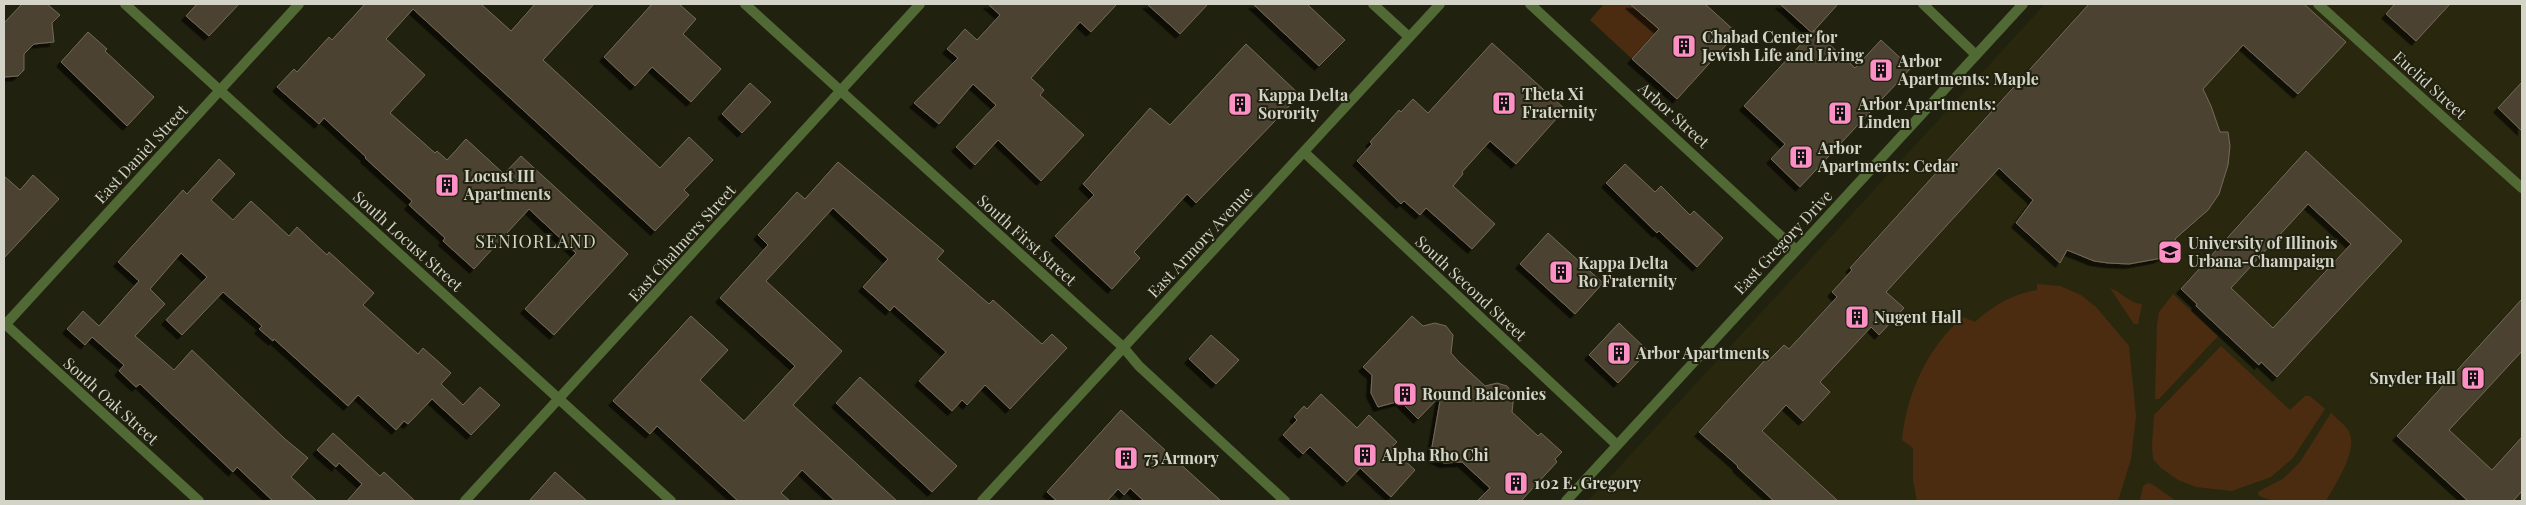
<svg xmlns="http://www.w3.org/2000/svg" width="2526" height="505" font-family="'Playfair Display',serif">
	<defs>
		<filter id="shadow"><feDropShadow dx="-4.5" dy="4.5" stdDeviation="0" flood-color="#0009"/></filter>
	</defs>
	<rect width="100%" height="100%" fill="#21210f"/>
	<path fill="#29280f" d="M2045,4H2522V501H1588Z"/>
	<path fill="#4b2c11" d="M1604,4H1630L1659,29L1632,59L1590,20Z
		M2037,284L2060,286L2081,295L2096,307L2129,346L2136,416L2131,459L2118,501H1917L1913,480V448L1902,440C1907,393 1927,348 1963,317L1975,322C1994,305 2013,294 2037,290Z
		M2110,288C2122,292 2128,303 2142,304L2138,324H2134Z
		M2173,294L2218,336L2159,399H2155L2157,324L2159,312Z
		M2221,346L2290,410L2305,396H2310L2325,409L2293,458L2271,477L2232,491L2196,487L2178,480L2161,468L2153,459L2152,445L2154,415Z
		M2331,413C2336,418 2344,424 2348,430C2360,448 2335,485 2326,501H2274L2259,496L2258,492L2284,478L2300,462Z
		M2148,483L2152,484L2176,501H2140L2143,486Z"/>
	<path fill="#4c4331" stroke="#746a58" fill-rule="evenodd" filter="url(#shadow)" d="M22,4H47L60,15L52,23L54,42L34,44L24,54V70L18,76L4,77V23Z
		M197,4H239L209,36L186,16Z
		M365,4H481L511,31L535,4H594L543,60L660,168L689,137L713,160L684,190L689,195L655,231L413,9L386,39L425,75L390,113L435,153L437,151L447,160L466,139L504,174L521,156L628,254L554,335L525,309L576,253L529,209L474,269L443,241L445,238L409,205L412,201L365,158L366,157L324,118L319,124L277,87L294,69L297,72L329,37L332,40Z
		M652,4H679L696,19L683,34L721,69L691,102L652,67L635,86L604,57Z
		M988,4H1117L1091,32L1080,22L1031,78L1044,90L1040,95L1084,135L1041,181L998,140L975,165L956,147L996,105L973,84L939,124L914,103L958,58L947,49L965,29L977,40L1000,15Z
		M1147,4H1208L1180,34Z
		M1253,4H1307L1345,40L1319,66Z
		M1630,4H1705L1737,33L1677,99L1632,59L1659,29Z
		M1780,4H1838L1812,33Z
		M2089,4H2304L2346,42L2298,94L2243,45L2203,89L2211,106L2220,132H2228L2230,146L2228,165L2219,194L2208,210L2175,239L2180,248L2157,259L2129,264L2108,263L2094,261L2067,250L2060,263L2016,223L2033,200L1999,168L1886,292L1904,308L1879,335L1871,327L1820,382L1830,392L1803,421L1786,405L1762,431L1838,501H1774L1737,467L1738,466L1699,432L1766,359L1768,361L1784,345L1789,349L1837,297L1832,292L1852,270L1850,268Z
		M2395,4H2450L2416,41L2386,14Z
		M1814,30L1855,68L1881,40L1911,68L1800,187L1771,159L1785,144L1744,106Z
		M88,32L107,49L105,51L154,97L127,126L61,62Z
		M1492,43L1565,109L1516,164L1490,141L1462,172L1463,174L1453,186L1495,224L1472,249L1426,208L1420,215L1404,201L1401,204L1357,161L1372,144L1370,142L1399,110L1401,112L1413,99L1428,113Z
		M1246,44L1300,95L1196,203L1187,194L1134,252L1140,258L1112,289L1055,236L1094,195L1083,184L1150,108L1170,125Z
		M2522,82V131L2498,108Z
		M750,83L771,102L742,133L722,114Z
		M2306,151L2402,241L2277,377L2261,362L2259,365L2196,306L2197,304L2181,289ZM2308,204L2351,244L2273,328L2231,288Z
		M219,159L235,174L211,200L233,220L251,201L289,236L297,227L327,255L329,252L374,293L363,305L418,354L423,348L451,373L441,384L463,405L480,387L500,405L471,435L432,399L408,424L404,421L396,430L358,395L348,406L274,339L273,341L259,329L262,326L223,292L182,335L166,320L207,277L181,253L150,289L165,304L135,336L174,370L192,350L285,439L308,458L291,477L317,501H273L237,467L233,472L140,384L136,387L119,371L124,365L92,337L85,345L67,329L83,311L99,326L139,281L118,262L183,190L187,194Z
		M838,162L944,251L937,259L989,304L993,300L1042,344L1052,334L1067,348L1010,409L985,385L967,405L962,400L952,411L919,381L946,352L894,306L890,311L863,287L888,259L833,208L766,281L842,351L793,405L897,501H835L802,470L781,493L790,501H738L657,426L650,434L613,401L691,316L728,350L700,380L744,421L795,366L720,298L768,245L758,235L797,192L805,199Z
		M1625,164L1655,192L1661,186L1690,215L1694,211L1723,238L1697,267L1659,231L1657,233L1606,183Z
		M33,175L59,199L4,258V176L20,190Z
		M1548,233L1603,283L1575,314L1520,264Z
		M2522,299V351L2449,430L2492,470L2522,437V491L2513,501H2468L2397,436Z
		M1412,316L1423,326L1435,323L1446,326L1453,335L1451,353L1458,361L1485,386L1497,383L1507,386L1514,395L1512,412L1538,436L1541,433L1562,452L1555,459L1557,462L1521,501H1477L1490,488L1462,462L1444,463L1433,458L1432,447L1441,395L1418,419L1400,401L1378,407L1371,393L1372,375L1363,367Z
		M1619,323L1648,351L1618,383L1589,355Z
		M1211,335L1239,360L1216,384L1189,359Z
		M860,377L957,466L932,492L836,403Z
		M1321,394L1357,428L1369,415L1397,442L1391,448L1415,470L1391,497L1360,468L1347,482L1310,447L1303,454L1283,435L1297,420L1294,417L1304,406L1307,409Z
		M1121,410L1221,501H1144L1130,488L1124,495L1118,489L1107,501H1057L1047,492Z
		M333,433L380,476L384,472L415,501H347L362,484L339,463L336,467L317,450Z
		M555,472L587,501H529Z"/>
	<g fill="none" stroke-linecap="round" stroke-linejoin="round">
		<path stroke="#506935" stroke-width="10" d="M2318,4L2455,128"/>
		<path stroke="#506935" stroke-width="10" d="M125,4L671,501
			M1373,4L1409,37
			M1530,4L1796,250
			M1923,4L1976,55
			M2455,128L2522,188
			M1304,152L1617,445
			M4,323L199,501
			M5,325L299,4
			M465,501L920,4
			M982,501L1440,4"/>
		<path stroke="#506935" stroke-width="10" d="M745,4L1123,347L1139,366L1285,501
			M1566,501L2023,4"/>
	</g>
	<defs>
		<g id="building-square" transform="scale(1.25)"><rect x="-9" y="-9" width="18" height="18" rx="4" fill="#fc8fc3" stroke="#21210f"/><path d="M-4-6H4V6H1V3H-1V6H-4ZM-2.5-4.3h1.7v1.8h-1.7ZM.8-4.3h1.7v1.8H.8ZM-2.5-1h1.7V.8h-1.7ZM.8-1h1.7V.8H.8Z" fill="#111"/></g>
		<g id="university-square" transform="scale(1.25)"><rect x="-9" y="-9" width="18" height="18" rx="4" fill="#fc8fc3" stroke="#21210f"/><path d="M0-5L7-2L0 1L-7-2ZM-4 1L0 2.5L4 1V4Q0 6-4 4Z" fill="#111"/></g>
	</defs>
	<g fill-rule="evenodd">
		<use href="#building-square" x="1684" y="46"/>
		<use href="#building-square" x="1881" y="70"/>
		<use href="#building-square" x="1504" y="103"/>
		<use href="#building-square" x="1240" y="104"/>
		<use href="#building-square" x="1840" y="113"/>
		<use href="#building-square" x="1801" y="157"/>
		<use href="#building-square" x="447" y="185"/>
		<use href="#university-square" x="2170" y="252"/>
		<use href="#building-square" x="1561" y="272"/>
		<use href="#building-square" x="1857" y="317"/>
		<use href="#building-square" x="1619" y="353"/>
		<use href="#building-square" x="2473" y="378"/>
		<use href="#building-square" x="1405" y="394"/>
		<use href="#building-square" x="1365" y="455"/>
		<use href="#building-square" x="1126" y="458"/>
		<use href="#building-square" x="1516" y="483"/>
	</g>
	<g text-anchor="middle" stroke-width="4" stroke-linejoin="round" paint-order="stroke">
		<g font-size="16" font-weight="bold" fill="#d3d3c8" stroke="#21210f" text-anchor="start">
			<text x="1702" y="43">Chabad Center for<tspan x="1702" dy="18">Jewish Life and Living</tspan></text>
			<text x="1898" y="67">Arbor<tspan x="1898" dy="18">Apartments: Maple</tspan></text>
			<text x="1522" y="100">Theta Xi<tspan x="1522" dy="18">Fraternity</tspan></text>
			<text x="1258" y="101">Kappa Delta<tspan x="1258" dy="18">Sorority</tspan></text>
			<text x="1858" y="110">Arbor Apartments:<tspan x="1858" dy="18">Linden</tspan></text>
			<text x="1818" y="154">Arbor<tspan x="1818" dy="18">Apartments: Cedar</tspan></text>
			<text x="464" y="182">Locust III<tspan x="464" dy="18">Apartments</tspan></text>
			<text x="2188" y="249">University of Illinois<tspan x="2188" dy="18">Urbana-Champaign</tspan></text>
			<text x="1578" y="269">Kappa Delta<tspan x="1578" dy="18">Ro Fraternity</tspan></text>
			<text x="1874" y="323">Nugent Hall</text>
			<text x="1636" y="359">Arbor Apartments</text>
			<text x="2456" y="384" text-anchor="end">Snyder Hall</text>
			<text x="1422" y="400">Round Balconies</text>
			<text x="1382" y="461">Alpha Rho Chi</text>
			<text x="1144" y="464">75 Armory</text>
			<text x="1534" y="489">102 E. Gregory</text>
		</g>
		<g font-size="16" fill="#d3d3c8" stroke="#21210f">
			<text transform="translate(2430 85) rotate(42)" y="6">Euclid Street</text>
			<text transform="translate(1674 115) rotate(42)" y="6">Arbor Street</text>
			<text transform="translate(141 154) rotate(-47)" y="6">East Daniel Street</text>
			<text transform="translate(1027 240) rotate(42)" y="6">South First Street</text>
			<text transform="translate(408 241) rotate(42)" y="6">South Locust Street</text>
			<text transform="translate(1200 242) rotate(-47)" y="6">East Armory Avenue</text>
			<text transform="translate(1783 242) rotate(-47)" y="6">East Gregory Drive</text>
			<text transform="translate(682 243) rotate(-48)" y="6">East Chalmers Street</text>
			<text transform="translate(1471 288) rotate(43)" y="6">South Second Street</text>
			<text transform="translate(111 401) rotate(42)" y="6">South Oak Street</text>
		</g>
		<g font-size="18" letter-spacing="1" fill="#d3d3c8" stroke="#21210f">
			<text x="536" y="248">SENIORLAND</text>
		</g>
	</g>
	<rect width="2526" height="505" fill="none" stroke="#d3d3c8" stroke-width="10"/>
</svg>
